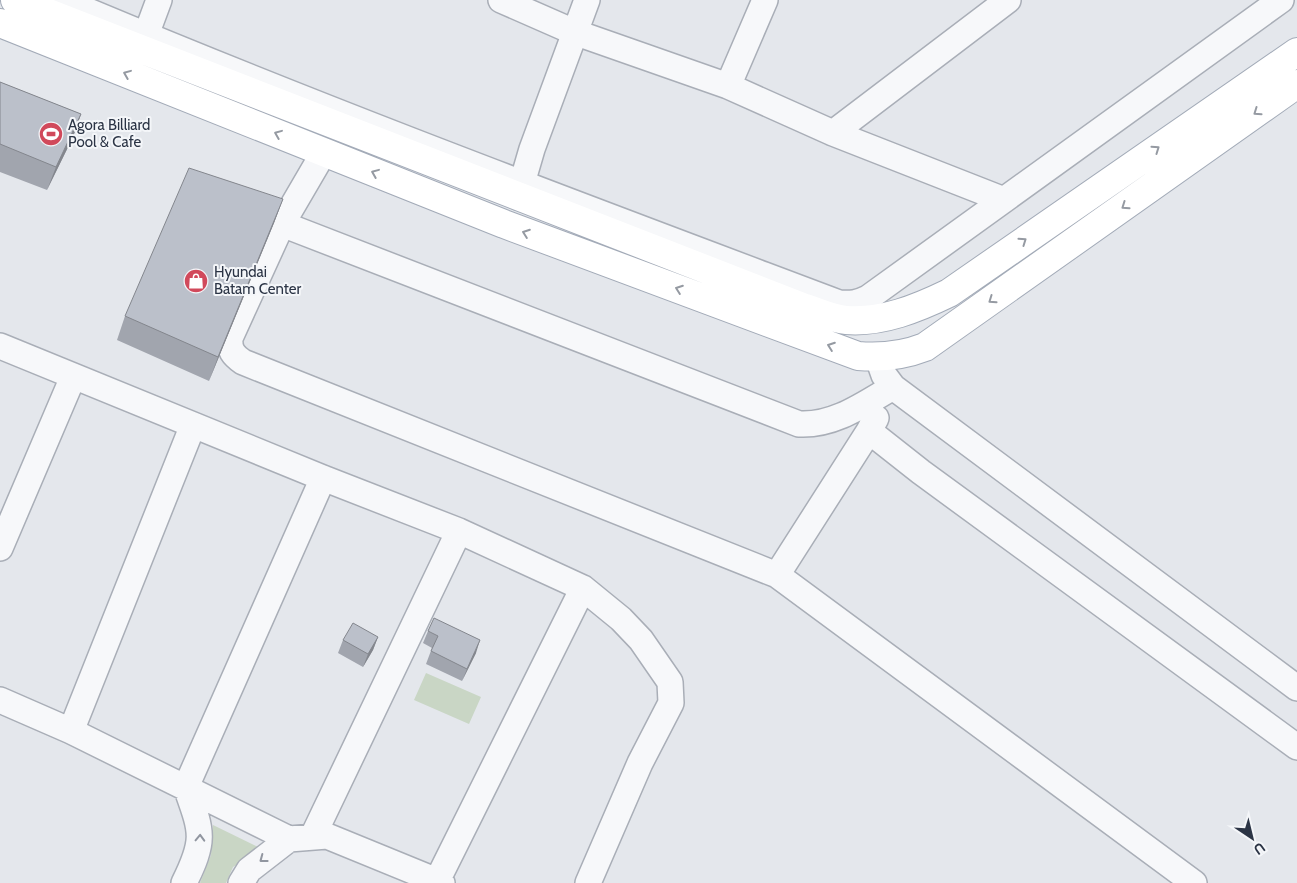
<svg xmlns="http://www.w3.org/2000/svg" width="1297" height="883" font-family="Cabin,sans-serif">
	<rect width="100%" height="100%" fill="#e4e7ec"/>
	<path fill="#c9d6c5" d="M426,673L481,697L469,724L414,700Z
		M213,825L262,849L233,867L226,883H200L211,855Z"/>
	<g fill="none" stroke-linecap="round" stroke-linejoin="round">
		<g stroke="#a9aeb7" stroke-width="28">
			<path id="minor" d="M62,0C318,108 579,205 839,303C851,304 858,303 868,298L1281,0
				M501,0L574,32L728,86L833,133L1004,200
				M146,35L159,0
				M728,86L765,0
				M833,133L1008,0
				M324,152L282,224L230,338C229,350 233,355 243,362L777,575
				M518,197L532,149L587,0
				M282,224L799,424C834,426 864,404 893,387
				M0,346L323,478L459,531L583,588L621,619L641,640L670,682L671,703L640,763L588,883
				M878,358L884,375L893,387L1297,688
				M876,418L869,431L921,472L1297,747
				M869,431L777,575L1194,883
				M0,548L73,377
				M0,700L71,731L289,839L327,836L442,883
				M71,731L193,425
				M313,836L459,531
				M437,881L583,588
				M184,883C206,839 202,832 186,787L323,478
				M241,883L249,870L289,839"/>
		</g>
		<g stroke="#a3abb8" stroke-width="30">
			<path id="major" d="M15,0L805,308C818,312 832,319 846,320C882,323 918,308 949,293L1297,52
				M0,23L504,224L858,356C882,358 902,356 925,347L1297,84"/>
		</g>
		<use href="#minor" stroke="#f7f8fa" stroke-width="25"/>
		<use href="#major" stroke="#fff" stroke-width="28"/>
	</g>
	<path fill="#a1a5ae" d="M0,82L81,114L73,137L47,190L0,172Z
		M283,199L274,223L209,381L117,340L125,316Z
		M428,631L476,653L462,681L426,664L432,648L423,643Z
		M378,637L373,650L363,667L338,653L343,640Z"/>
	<path fill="#83868d" d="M81,114L73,137L47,190L56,167Z
		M283,199L274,223L209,381L218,357Z
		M378,637L373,650L363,667L368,654Z
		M480,640L476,653L462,681L467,669Z"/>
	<path fill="#bbc0ca" stroke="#83868d" d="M0,82L81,114L56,167L0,144Z
		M189,168L283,199L218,357L125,316Z
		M434,618L480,640L467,669L431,651L438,636L428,631Z
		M353,623L378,637L368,654L343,640Z"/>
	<defs><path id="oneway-chevron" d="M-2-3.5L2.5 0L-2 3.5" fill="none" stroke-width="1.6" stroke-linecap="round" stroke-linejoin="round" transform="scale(1.25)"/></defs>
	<g stroke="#959aa2">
		<use href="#oneway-chevron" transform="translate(127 74) rotate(-158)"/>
		<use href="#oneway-chevron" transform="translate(1257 112) rotate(145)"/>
		<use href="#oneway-chevron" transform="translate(278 134) rotate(-158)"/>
		<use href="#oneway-chevron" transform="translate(1156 149) rotate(-35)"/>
		<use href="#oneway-chevron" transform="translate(375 173) rotate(-158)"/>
		<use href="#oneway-chevron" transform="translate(1125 206) rotate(145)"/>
		<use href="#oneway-chevron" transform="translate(526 233) rotate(-160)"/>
		<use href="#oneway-chevron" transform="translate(1023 241) rotate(-35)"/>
		<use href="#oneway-chevron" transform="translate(679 289) rotate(-160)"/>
		<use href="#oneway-chevron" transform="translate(992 300) rotate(145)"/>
		<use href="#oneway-chevron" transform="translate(831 346) rotate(-160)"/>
	</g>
	<g stroke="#9196a0">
		<use href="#oneway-chevron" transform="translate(200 838) rotate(-88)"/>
		<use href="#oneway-chevron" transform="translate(263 859) rotate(143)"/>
	</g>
	<defs>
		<g id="stadium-disc" transform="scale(1.25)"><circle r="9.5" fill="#d1495b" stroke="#f4f6f9"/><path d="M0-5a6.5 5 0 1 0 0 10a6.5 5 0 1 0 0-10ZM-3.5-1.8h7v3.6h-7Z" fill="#fff"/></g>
		<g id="shop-disc" transform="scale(1.25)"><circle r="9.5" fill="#d1495b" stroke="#f4f6f9"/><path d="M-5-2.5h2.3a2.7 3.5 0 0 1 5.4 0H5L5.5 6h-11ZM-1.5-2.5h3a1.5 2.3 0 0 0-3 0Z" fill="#fff"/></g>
	</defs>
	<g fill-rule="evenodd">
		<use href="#stadium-disc" x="51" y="134"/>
		<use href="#shop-disc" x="196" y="281"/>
	</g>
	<g text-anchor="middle" stroke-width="4" stroke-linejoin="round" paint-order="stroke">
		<g font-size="15" fill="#2b3445" stroke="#f4f6f9" text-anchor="start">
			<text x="68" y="130">Agora Billiard<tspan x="68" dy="17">Pool &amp; Cafe</tspan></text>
			<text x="214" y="277">Hyundai<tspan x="214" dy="17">Batam Center</tspan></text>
		</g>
	</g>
	<g transform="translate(1252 838) rotate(145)" stroke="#f4f6f9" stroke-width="4" paint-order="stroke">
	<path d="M0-4L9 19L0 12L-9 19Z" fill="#2b3445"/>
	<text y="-8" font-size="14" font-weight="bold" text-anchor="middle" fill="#2b3445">U</text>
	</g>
</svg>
